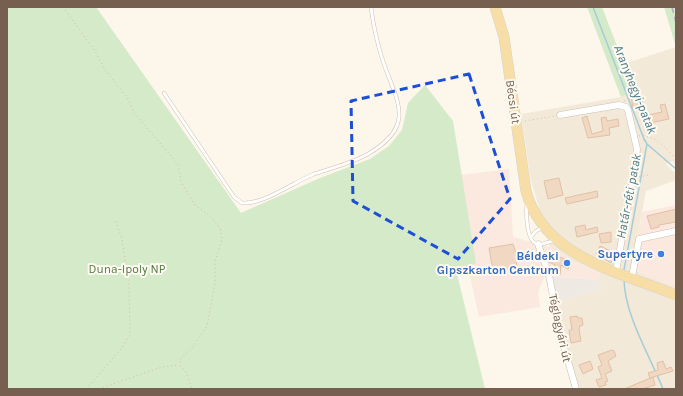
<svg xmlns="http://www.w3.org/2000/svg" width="683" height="396" font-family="Karla,sans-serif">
	<rect width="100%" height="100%" fill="#fcf6eb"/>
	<path fill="#f3e9d9" d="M676,47V164L672,161L666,164L676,174V180L646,191L631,269L676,287V389H577L552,303L602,289L598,280L600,273L574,262L550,247L530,176L521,114L621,97L632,92L624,64Z"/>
	<path fill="#fbe9df" d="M509,169L513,237L550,247L574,262L600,273L598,280L545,276L538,292L540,307L479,317L468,267L476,263L461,175Z
		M676,205V287L631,269L642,212Z"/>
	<path fill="#eee9e3" d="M545,276L598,280L602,289L552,303Z"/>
	<path fill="#d4eac9" d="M7,7H96L241,213L320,178L370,159L389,146L402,130L408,103L425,85L453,121L476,263L457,274L485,389H7Z
		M587,7H602L624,64L632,92L621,97Z
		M664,7H676V48V47Z"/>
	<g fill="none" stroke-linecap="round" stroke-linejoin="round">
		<path stroke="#a6ccd7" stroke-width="1.5" d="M593,7L644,139L647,144L676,169
			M624,270L647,144
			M624,280C625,316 650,356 663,389"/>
	</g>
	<path fill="#f0d8c3" stroke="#e2c0a4" d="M640,92L643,104L633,107L631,98L636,97L635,94Z
		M665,104L669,119L650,123L648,115L662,112L660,105Z
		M587,116L592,134L603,131L601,118L606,117L607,121L618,119L619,126L609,128L610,135L588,138L582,118Z
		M559,178L563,195L548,199L544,181Z
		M597,191L598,197L567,204L565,198Z
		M676,209V222L659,225V227L651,229L647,216Z
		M585,225L586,230L597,227L598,232L577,237L575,227Z
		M611,232V242L601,243L599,234Z
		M513,244L518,259L516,260L517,267L493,271L489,248Z
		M600,246L615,253L611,263L596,254Z
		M558,256L571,262L568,269L561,265L560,275L554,274L555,265L549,262L550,258L557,259Z
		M577,316L578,318H582L583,325L580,326L579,329L581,341L571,343L569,330H572L570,317Z
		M612,350L614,351L616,356L608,361L612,371L605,374L608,381L605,382L606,385L599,387L596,380L602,378L598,367L602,365L598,355Z
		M590,361L593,369L583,374L579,365Z
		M663,361L666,369L671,367L673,371L650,378L648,373L658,370L657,363Z
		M653,377L655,385L642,389H624Z"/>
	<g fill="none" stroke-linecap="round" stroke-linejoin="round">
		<g stroke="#cebfb0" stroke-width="4">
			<path id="lane" d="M164,93L234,197L242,203C263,205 294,182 314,174C332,168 352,163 368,154C419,124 395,100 382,58C377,42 373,24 371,7
				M527,203C526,212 526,243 538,244C544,245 549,241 554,241
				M531,237L536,231L542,228"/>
		</g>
		<g stroke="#cebfb0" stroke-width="7">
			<path id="street" d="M560,115L619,105L626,107L628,110L637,149L636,163L616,271
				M538,244L549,275L560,333L576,389
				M632,277L639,239L676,231"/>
		</g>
		<g stroke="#d9d2cd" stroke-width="11">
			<path id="primary" d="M495,7L504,37L526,191C544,258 620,272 676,295"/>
		</g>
		<path stroke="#d6bca6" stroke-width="1" stroke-dasharray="1 3" stroke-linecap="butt" d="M63,7L95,51L105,70L127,97L134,113L178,164L181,182L195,205L209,215L220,228L222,239L215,262V283L207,326L192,348L181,358L180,365L186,372L192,389
			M624,101L631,97
			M525,121L555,116
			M639,136C654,133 666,149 676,159
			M639,177L648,175
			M86,389L122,348L130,334L129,286L122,239L115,219
			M99,389L162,367L179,365"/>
		<use href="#lane" stroke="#fff" stroke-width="3"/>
		<use href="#street" stroke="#fff" stroke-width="6"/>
		<use href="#primary" stroke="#f7dea6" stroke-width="10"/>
		<path stroke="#baa8c7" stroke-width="1.5" stroke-dasharray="6 4" stroke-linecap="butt" d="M672,7L676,23"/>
	</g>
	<path fill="none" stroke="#1d4ed8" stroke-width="3" stroke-dasharray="8 5" stroke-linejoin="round" d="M469,74L510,199L458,259L353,201L351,101Z"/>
	<g fill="#3f7fe0" stroke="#fefaf1" stroke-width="1.5">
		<circle cx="661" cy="254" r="4"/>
		<circle cx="567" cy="263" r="4"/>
	</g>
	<g text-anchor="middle" stroke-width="4" stroke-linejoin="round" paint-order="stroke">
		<g font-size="12" fill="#765f4e" stroke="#fefaf1">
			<text transform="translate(513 102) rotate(82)" y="4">Bécsi út</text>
			<text transform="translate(560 328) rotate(78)" y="4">Téglagyári út</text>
		</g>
		<g font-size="12" font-weight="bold" fill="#366cbe" stroke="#fefaf1" text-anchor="end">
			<text x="653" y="258">Supertyre</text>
			<text x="559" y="260">Béldeki<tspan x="559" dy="14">Gipszkarton Centrum</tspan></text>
		</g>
		<g font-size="12" fill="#537b46" stroke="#fefaf1">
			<text x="127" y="273">Duna-Ipoly NP</text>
		</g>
		<g font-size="13" font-style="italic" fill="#487a89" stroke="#fefaf1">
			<text transform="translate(636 89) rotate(68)" y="5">Aranyhegyi-patak</text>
			<text transform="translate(628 196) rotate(-79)" y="5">Határ-réti patak</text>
		</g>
	</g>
	<rect width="683" height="396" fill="none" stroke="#765f4e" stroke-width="16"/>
</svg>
